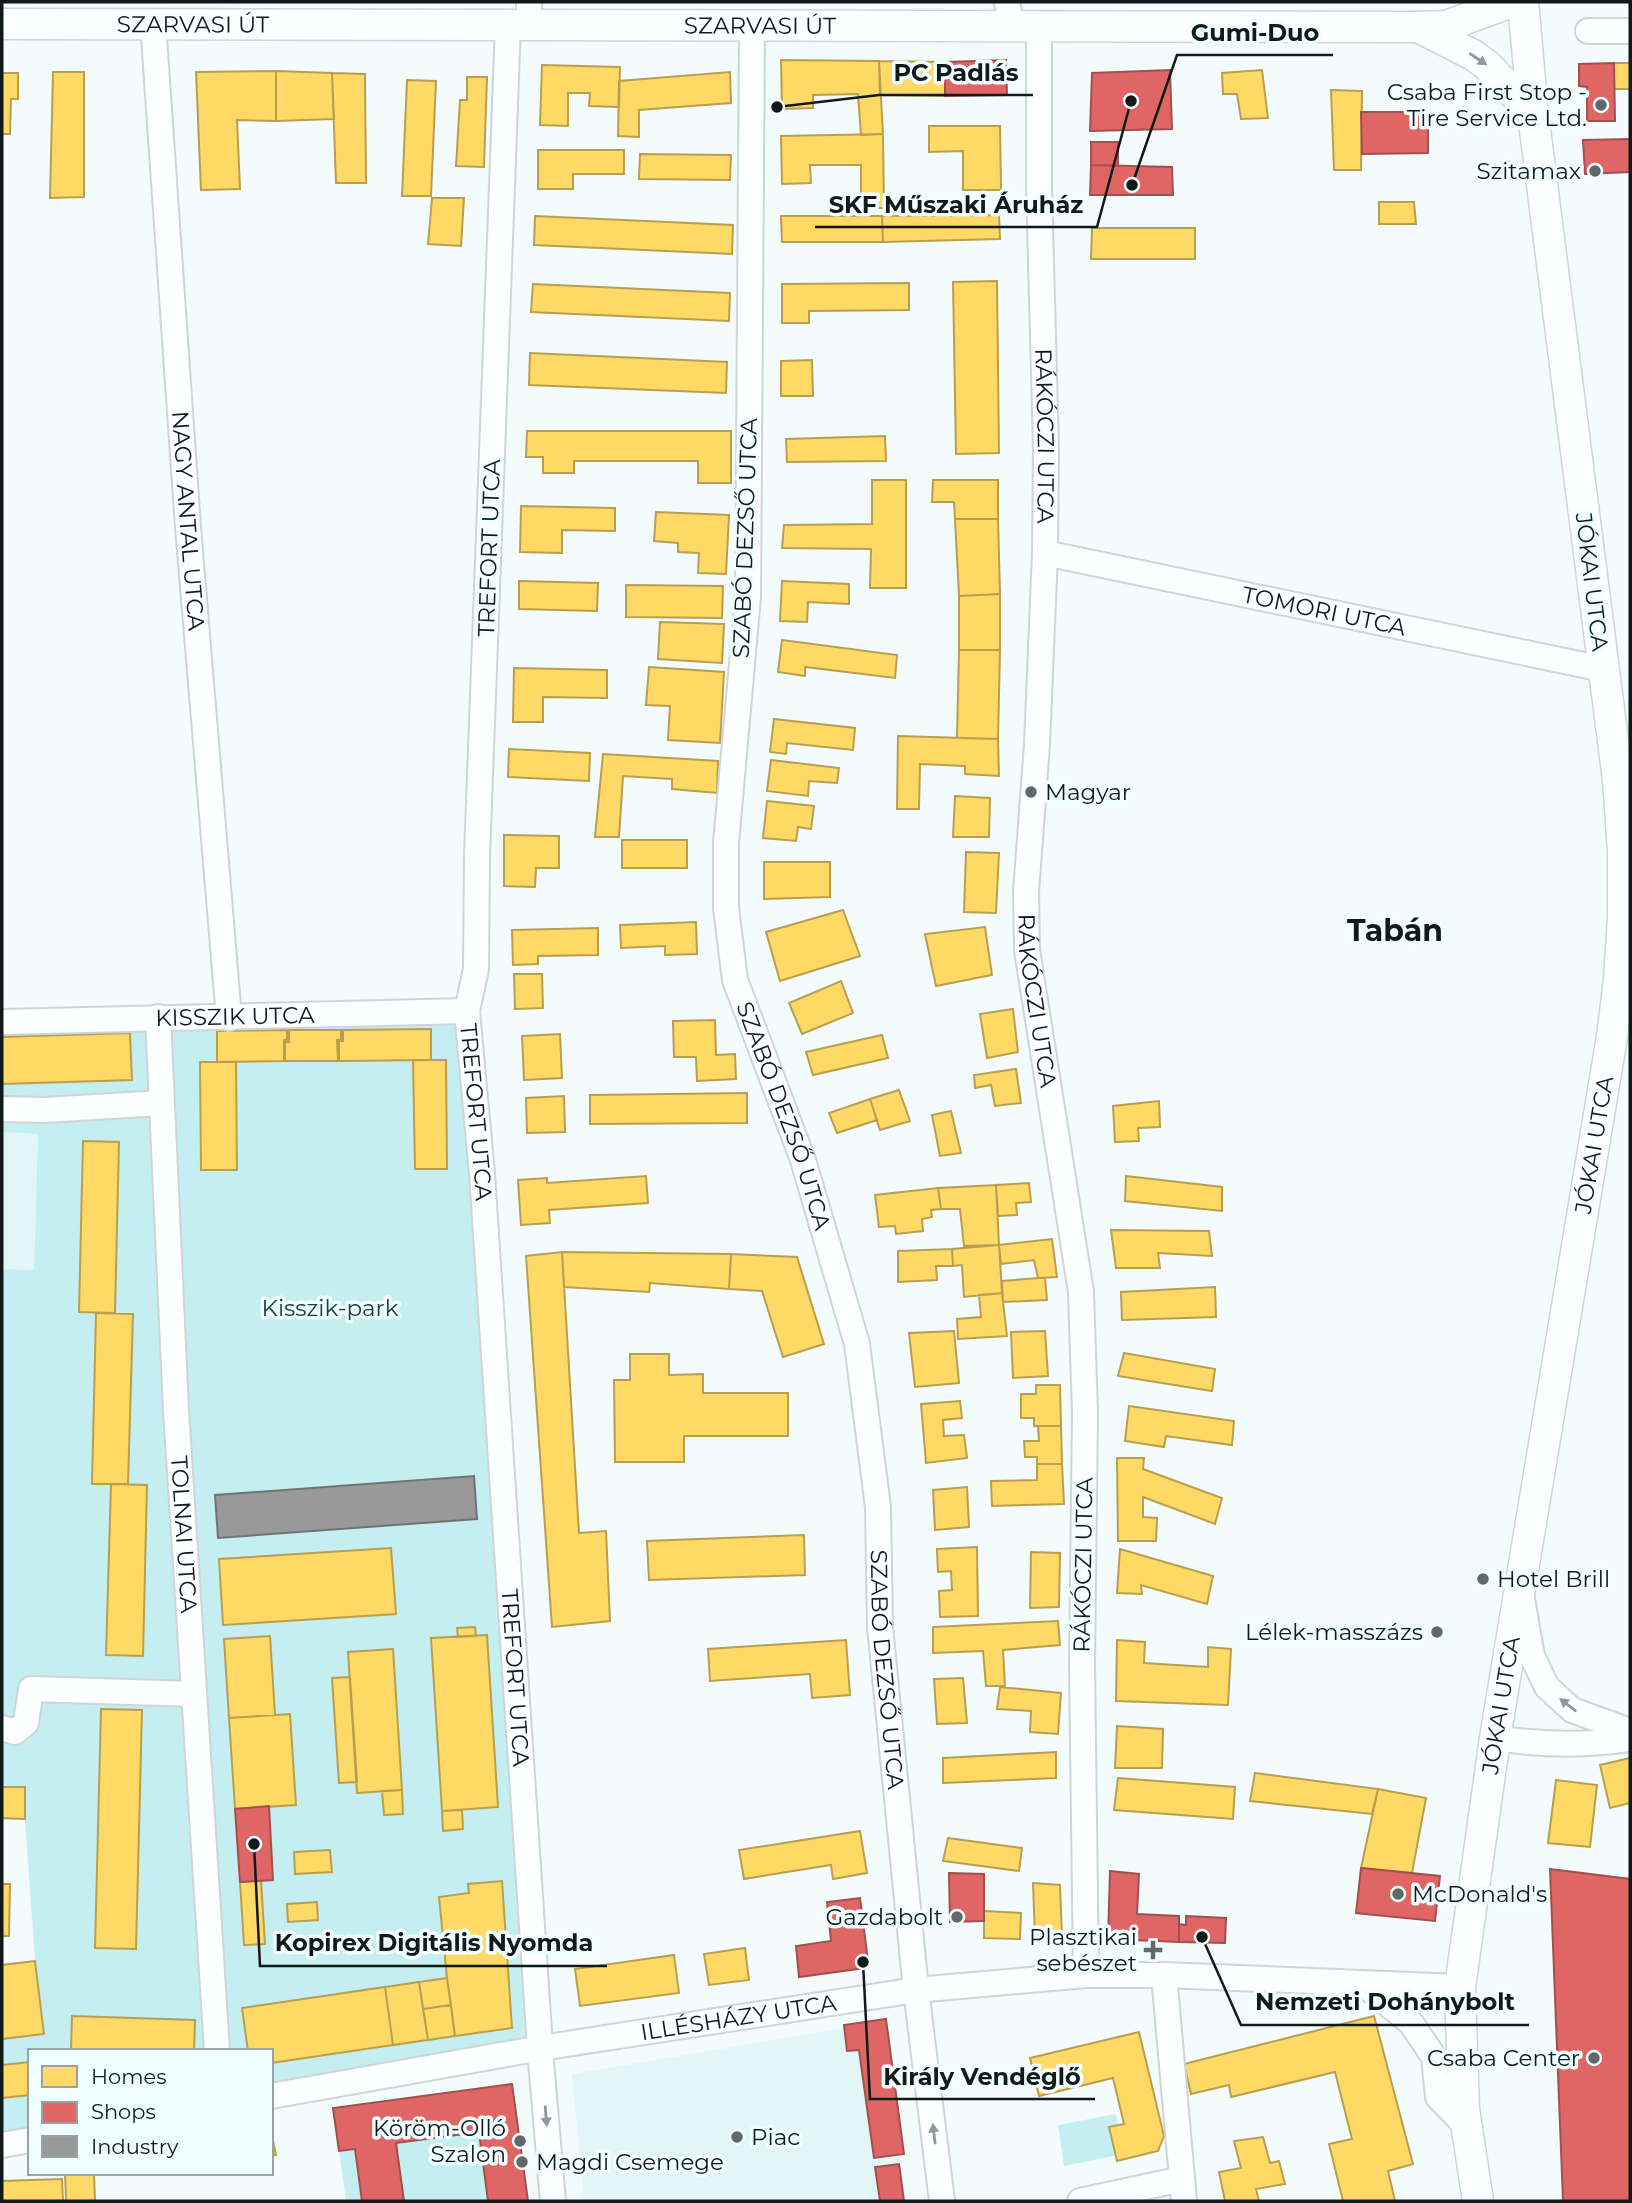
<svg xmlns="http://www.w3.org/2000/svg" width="1632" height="2203" font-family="Montserrat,sans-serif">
	<rect width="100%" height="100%" fill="#f4fbfc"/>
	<path fill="#e2f6f6" d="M2,1132L38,1133L34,1270L2,1269Z
		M881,2022L906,2201H584L572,2074Z"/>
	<path fill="#c5eef0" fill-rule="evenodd" d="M463,1015L536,2044L271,2091V2051H220L161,1020Z
		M150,1025L209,2051H194V2020L72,2016L71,2051H30V2062L2,2065V1964L35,1960L25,1820H2L24,1818L25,1788L2,1787V1269L34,1270L38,1134L2,1132V1084L132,1080L130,1033L2,1037V1029ZM83,1141L119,1142L115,1313L133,1314L128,1484L147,1485L143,1656L106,1655L111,1484L92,1483L96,1313L79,1312Z
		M30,2095V2132L2,2137V2098Z
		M1116,2114L1123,2154L1064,2166L1058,2125Z
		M479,2132L488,2201H404L396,2143Z
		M355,2149L362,2201H346L339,2151Z"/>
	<path fill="#ffd966" stroke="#b89f4f" stroke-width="2" d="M781,60L879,61L883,134L861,135L858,94L813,95V108L782,109Z
		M879,61L945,62V96L880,95Z
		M1614,63H1630V89H1614Z
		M542,65L620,67L619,107L589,106L590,93H568V126L540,125Z
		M1262,70L1268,118L1241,119L1237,94H1223L1222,73Z
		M276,71V121L237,120L240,189L201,190L196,72Z
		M276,71L332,73L334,119L276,121Z
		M53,72H84V197L50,198Z
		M730,72L731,103L639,110V137L618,136L619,81Z
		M2,73H18V99H11L10,134H2V161Z
		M332,73L365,74L366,183H336Z
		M467,77H487L484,167L456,166L460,100H467Z
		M407,80L436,81L431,196H402Z
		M1331,90L1362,91L1361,170H1334Z
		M929,126H1000L1001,190H963V151L929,152Z
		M883,134L884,208H861V165H810L811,183L782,184L781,136Z
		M538,150H624V174H573V189H538Z
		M640,154L731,155L730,180L639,179Z
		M432,198H464L461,246L428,244Z
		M1379,202H1414L1416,224H1379Z
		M999,215L1000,239L883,242L882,216Z
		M535,216L733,225L732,254L534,245Z
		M781,216H882L883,242H782Z
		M1092,228H1195V259H1091Z
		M997,281L999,453L956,454L953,282Z
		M909,283V310L809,311V323H782V284Z
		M533,284L730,293L729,321L531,312Z
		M530,353L727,362L726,393L529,385Z
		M812,360L813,396H781V361Z
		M527,431H731V483H698V461H574V473H543V457H526Z
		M885,436L886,461L787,462L786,439Z
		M872,480H906V588H870L871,549L782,548L784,525L872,524Z
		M933,480H998V519H955L954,502H932Z
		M521,506L615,508V531L562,530V553L520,552Z
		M656,512L729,515L726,574L698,573L699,553L678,552V543L654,541Z
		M955,519H998L1000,594L959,596Z
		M519,581L598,583L597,611L519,609Z
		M782,581L849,584V604L808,602L807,622L780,621Z
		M626,585L723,586L722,618L626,617Z
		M1000,594V650H959V596Z
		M660,622L724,624L722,663L658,659Z
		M782,640L897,655L895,678L805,667V676L778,672Z
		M959,650H1000L998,739L957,738Z
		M649,667L724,672L720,743L668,740L670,706L646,705Z
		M514,668L607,670V698L543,697V722H513Z
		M774,719L855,728L853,750L787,743L786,754L770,752Z
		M898,736L998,739L999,776L965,774V766L920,764L919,809H897Z
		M509,749L590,753L589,781L508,777Z
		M603,754L718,761L717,793L672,789V779L623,776L619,837H595Z
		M771,760L839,768L837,783L809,781L808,796L767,791Z
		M955,796L990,798L989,837H953Z
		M767,801L814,806L811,829L798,827L796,841L763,838Z
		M504,835L559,836V868H536L535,887L504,886Z
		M622,840H687V868H622Z
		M966,852L999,853L996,913L964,912Z
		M764,862H830V897L764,899Z
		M843,910L860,956L780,981L766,932Z
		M696,922L697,954L665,955V946L621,948L620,925Z
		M985,927L992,975L936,986L925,934Z
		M598,928V955L538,956V964L513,965L512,930Z
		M514,974H542L543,1008L515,1009Z
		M841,981L853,1013L802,1034L789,1003Z
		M1013,1009L1018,1052L987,1058L980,1014Z
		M715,1020L716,1055L735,1054L736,1079L697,1081L696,1057H674L673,1021Z
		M431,1029V1060L339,1061V1041H343V1030Z
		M287,1030V1040H284V1061L217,1062V1031Z
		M289,1030H341V1040H337L338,1061H285V1042H289Z
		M130,1033L132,1080L2,1084V1037Z
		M560,1034L562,1078L524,1080L522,1036Z
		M882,1035L888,1058L813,1075L806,1052Z
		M413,1060H446L447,1169H415Z
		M200,1062H236L237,1170H201Z
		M1016,1069L1021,1103L995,1106L991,1085L975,1088L974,1075Z
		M899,1090L910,1121L880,1130L870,1099Z
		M747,1093V1123L590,1124V1095Z
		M564,1096L565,1132L527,1133L526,1098Z
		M870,1099L877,1120L837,1133L829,1113Z
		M1159,1101L1160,1127L1138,1128L1139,1141L1115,1142L1113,1106Z
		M951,1111L961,1153L940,1156L932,1115Z
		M83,1141L119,1142L115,1313L79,1312Z
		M646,1176L648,1203L549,1210L550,1223L521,1225L518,1180L547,1178V1183Z
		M1126,1176L1222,1187V1211L1125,1201Z
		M1029,1183L1031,1202L1016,1203L1017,1215L998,1216L996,1185Z
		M996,1185L999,1245L964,1246L960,1209H941L938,1188Z
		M938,1188L941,1209L931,1210L932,1217L922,1219L923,1231L896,1234L895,1226L879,1227L875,1195Z
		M1111,1230L1209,1231L1212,1256L1158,1253L1160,1268H1116Z
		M1052,1239L1057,1277L1038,1278L1034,1260L1001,1264L999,1245Z
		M999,1245L1002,1293L964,1297L962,1265L953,1266L952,1249Z
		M952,1249L953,1266H936L937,1280L898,1282V1251Z
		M562,1252L579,1533L606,1531L610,1621L552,1627L526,1256Z
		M562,1252L731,1254L729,1289L650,1283L649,1292L564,1287Z
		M731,1254L797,1257L824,1344L783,1357L762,1291L729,1289Z
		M1038,1278H1045L1047,1300L1003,1302L1002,1281Z
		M1215,1287L1216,1317L1122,1320L1121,1292Z
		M1002,1293L1007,1336L958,1339L957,1319L981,1317L979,1295Z
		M96,1313L133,1314L128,1484H92Z
		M954,1331L959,1383L915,1387L909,1333Z
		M1045,1331L1048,1376L1013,1378L1011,1332Z
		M1124,1353L1215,1369L1212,1391L1118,1376Z
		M630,1354H669V1375L703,1374V1393H788V1436H684V1462H615L614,1380H630Z
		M1036,1385H1060L1061,1426H1034V1418H1021V1394H1036Z
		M960,1401L962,1418L943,1420L944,1436L964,1435L967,1458L926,1463L921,1404Z
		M1129,1406L1234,1421L1232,1445L1166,1436L1164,1447L1125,1441Z
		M1038,1426H1061L1062,1464H1037V1457H1025L1024,1441H1039Z
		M1117,1458H1144L1143,1469L1222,1498L1215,1524L1143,1497V1517L1157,1518L1156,1541H1118Z
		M1037,1464H1062L1064,1504L992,1506L991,1481L1037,1480Z
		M111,1484L147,1485L143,1656L106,1655Z
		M967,1487L969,1527L935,1530L933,1490Z
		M804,1535L805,1575L649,1580L647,1541Z
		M977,1547L978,1616L940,1617L939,1591L952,1590L951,1571L938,1572L937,1549Z
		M391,1548L396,1614L223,1625L219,1559Z
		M1120,1549L1213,1576L1207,1604L1141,1585L1142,1594L1117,1593Z
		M1031,1552L1060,1553L1059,1607L1030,1608Z
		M1058,1621L1060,1645L1003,1650L1005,1686H986L983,1651L933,1653V1627Z
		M475,1627L476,1636L458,1637L457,1628Z
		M487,1635L498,1807L442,1811L431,1638Z
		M270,1636L275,1715L229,1718L224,1639Z
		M846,1640L850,1695L812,1698L810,1674L710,1681L708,1649Z
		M1117,1640L1145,1642L1144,1663L1208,1667V1647L1231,1649L1228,1705L1116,1701Z
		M393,1649L402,1790L357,1793L348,1652Z
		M350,1677L357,1782L339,1783L332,1678Z
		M963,1678L967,1723L937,1724L934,1679Z
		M1000,1687L1061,1693L1058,1734L1030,1732L1031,1711L997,1709Z
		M101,1709L142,1710L136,1949L95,1948Z
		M290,1714L296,1805L235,1809L229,1718Z
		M1117,1726L1163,1729L1162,1768H1115Z
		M1056,1752V1778L943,1783V1758Z
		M1630,1758V1803L1610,1808L1600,1765Z
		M1255,1773L1378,1789L1372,1814L1250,1801Z
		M1118,1778L1235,1787L1233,1819L1114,1810Z
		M1556,1780L1597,1785L1590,1847L1548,1843Z
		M2,1787H25V1819L2,1818Z
		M1378,1789L1426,1798L1412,1873L1361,1868Z
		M402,1790L403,1814L384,1815L382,1791Z
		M462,1810L463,1829L443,1831L442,1811Z
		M860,1831L867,1873L833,1879L831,1865L744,1879L739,1850Z
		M948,1838L1022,1848L1019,1871L943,1861Z
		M330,1850L332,1872L295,1874L294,1852Z
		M261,1881L265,1944L244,1945L240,1882Z
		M502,1881L512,2028L455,2036L447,1978L439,1897L469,1893L468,1884Z
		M1033,1883L1060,1885L1062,1937L1035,1938Z
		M2,1884H10L9,1936H2Z
		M317,1902L318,1920L288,1922L287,1904Z
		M984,1911L1021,1913L1020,1939L984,1938Z
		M745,1948L749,1980L709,1985L704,1954Z
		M674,1955L679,1993L580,2006L575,1969Z
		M35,1961L44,2034L2,2039V1965Z
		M447,1978L451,2005L423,2009L419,1982Z
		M419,1982L428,2040L393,2045L385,1987Z
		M385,1987L393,2045L271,2063V2051H248L242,2008Z
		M451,2005L455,2036L428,2040L423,2009Z
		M72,2016L195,2020L194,2051H71Z
		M1374,2016L1413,2164L1388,2171L1395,2201H1343L1329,2144L1352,2139L1335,2072L1231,2097L1229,2085L1191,2094L1184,2064Z
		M1139,2032L1164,2136L1158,2151L1117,2161L1109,2127L1124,2124L1113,2078L1039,2096L1030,2058Z
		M30,2062V2095L2,2098V2065Z
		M271,2131L276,2155L271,2156Z
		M1263,2137L1270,2163L1279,2161L1285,2184L1256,2189L1259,2201H1225L1219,2172L1241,2168L1234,2141Z
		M65,2173H94L95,2201H66Z
		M62,2179L63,2201H2V2181Z"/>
	<path fill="#e06666" stroke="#a24f4f" stroke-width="2" d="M1006,60L1007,95L945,96V62Z
		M1614,63L1615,121H1587V87L1579,86V64Z
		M1170,70L1172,129L1090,131L1092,73Z
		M1361,112H1428V153L1362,154Z
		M1630,139V172L1585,174L1583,140Z
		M1091,142H1118V166L1091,165Z
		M1091,165L1172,167L1173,195H1090Z
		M269,1806L273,1880L240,1882L235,1809Z
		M1361,1868L1440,1876L1435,1921L1356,1913Z
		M1550,1869L1630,1879V2201H1563Z
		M1110,1871L1139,1874L1137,1914L1179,1916V1942L1108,1939Z
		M949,1873L984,1874V1921L950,1922Z
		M860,1898L868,1961L865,1968L799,1977L796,1946L831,1941L827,1902Z
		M1186,1916L1226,1918L1225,1943L1179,1942V1924L1186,1925Z
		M886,2019L904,2154L874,2158L859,2050L847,2051L844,2025Z
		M512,2084L528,2201H488L479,2132L396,2143L404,2201H362L355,2149L339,2151L333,2108Z
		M899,2164L904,2201H880L875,2167Z"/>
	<path fill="#999" stroke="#707373" stroke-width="2" d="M474,1476L477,1519L218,1538L215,1495Z"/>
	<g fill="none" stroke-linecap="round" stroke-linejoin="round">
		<g stroke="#ced5d6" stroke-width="28">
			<g id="minor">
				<path d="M529,2V24"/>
				<path d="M1007,2L1012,26"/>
				<path id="s1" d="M153,23L188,527L229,1018"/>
				<path id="s2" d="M508,24L477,856L476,969L467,1011L482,1174L541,2062L553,2201"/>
				<path id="s3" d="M752,25L748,597L726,843V908L735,980L803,1160L857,1344L878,1507L880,1627L916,1990L942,2201"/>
				<path id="s4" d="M1039,26V186L1046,450L1045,553L1037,744L1026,892L1027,950L1081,1292L1085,1414L1082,1663L1086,1975"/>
				<path d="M1588,31H1630"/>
				<path id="s5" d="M1045,553L1603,669"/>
				<path id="s6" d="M158,1017L176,1410L217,2051"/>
				<path id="s7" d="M2,1022C157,1017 312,1016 467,1011"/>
				<path d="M2,1109L45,1110L161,1103"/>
				<path d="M1522,1599L1532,1656L1547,1687L1572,1710L1630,1731"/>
				<path d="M2,1728L15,1732L26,1723L31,1689L194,1694"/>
				<path d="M1495,1738C1541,1745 1584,1746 1630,1739"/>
				<path d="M1164,1975L1184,2201"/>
				<path d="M1362,1983L1411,2023L1434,2057L1438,2097L1466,2126"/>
				<path id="s8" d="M271,2096L541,2048L916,1990L1086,1975H1164L1460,1987"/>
				<path d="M2,2145L30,2140"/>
				<path d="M1080,2201L1182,2179"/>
			</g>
		</g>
		<g stroke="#ced5d6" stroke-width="33">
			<g id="major">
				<path id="s9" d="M2,24L1418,27L1446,26L1512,2"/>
				<path d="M1418,27L1473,55L1488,66L1533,114"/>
				<path id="s10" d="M1478,2201L1464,2109L1460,1987L1495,1738L1612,1037L1619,980L1623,918V851L1618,780L1533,114L1523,2"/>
			</g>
		</g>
		<use href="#minor" stroke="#fdfeff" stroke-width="24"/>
		<use href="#major" stroke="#fdfeff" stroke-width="30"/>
	</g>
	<defs><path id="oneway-solid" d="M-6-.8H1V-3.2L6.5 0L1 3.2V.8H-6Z" transform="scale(1.75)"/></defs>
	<g fill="#939798">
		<use href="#oneway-solid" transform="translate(1478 59) rotate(34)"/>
		<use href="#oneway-solid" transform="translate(1568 1705) rotate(-142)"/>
		<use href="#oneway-solid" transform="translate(546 2116) rotate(85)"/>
		<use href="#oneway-solid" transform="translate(934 2134) rotate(-97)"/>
	</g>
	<g fill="#606868" stroke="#f1feff" stroke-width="2.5">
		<circle cx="1601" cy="105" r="7"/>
		<circle cx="1595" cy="171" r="7"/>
		<circle cx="1031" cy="792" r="7"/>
		<circle cx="1483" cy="1579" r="7"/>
		<circle cx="1437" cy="1632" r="7"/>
		<circle cx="1398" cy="1894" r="7"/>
		<circle cx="957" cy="1917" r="7"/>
		<path d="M1149.5 1939.5h7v7h7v7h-7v7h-7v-7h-7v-7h7z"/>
		<circle cx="1594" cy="2058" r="7"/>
		<circle cx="737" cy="2137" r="7"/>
		<circle cx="520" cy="2141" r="7"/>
		<circle cx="522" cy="2162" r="7"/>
	</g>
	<g text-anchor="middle" stroke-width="7" stroke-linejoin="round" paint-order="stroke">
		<g font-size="23" fill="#111919" stroke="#f1feff">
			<text dy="8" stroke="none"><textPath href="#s9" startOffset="191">SZARVASI ÚT</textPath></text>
			<text dy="8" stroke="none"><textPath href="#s9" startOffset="758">SZARVASI ÚT</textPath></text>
			<text dy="8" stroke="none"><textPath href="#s4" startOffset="410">RÁKÓCZI UTCA</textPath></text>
			<text dy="8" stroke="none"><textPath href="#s1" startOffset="499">NAGY ANTAL UTCA</textPath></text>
			<text transform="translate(745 538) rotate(-88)" y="8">SZABÓ DEZSŐ UTCA</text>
			<text transform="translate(489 548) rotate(-88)" y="8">TREFORT UTCA</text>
			<text transform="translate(1592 582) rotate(83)" y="8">JÓKAI UTCA</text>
			<text dy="8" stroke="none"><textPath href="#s5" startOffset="285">TOMORI UTCA</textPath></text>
			<text dy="8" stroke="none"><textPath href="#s4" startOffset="976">RÁKÓCZI UTCA</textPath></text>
			<text dy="8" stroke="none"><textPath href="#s7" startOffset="233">KISSZIK UTCA</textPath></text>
			<text dy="8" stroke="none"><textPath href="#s2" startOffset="1090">TREFORT UTCA</textPath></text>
			<text dy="8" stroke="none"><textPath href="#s3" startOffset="1101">SZABÓ DEZSŐ UTCA</textPath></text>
			<text dy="8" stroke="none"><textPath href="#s10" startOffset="1068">JÓKAI UTCA</textPath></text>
			<text dy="8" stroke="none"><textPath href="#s6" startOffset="518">TOLNAI UTCA</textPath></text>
			<text transform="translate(1083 1565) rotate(-89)" y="8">RÁKÓCZI UTCA</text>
			<text dy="8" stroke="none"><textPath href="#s3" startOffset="1668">SZABÓ DEZSŐ UTCA</textPath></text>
			<text dy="8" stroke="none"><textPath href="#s2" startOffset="1657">TREFORT UTCA</textPath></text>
			<text dy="8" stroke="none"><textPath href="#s10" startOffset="500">JÓKAI UTCA</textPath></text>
			<text dy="8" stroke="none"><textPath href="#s8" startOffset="474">ILLÉSHÁZY UTCA</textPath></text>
		</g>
		<g font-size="23" fill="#111919" stroke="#f1feff" text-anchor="end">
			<text x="1587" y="100">Csaba First Stop -<tspan x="1587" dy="26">Tire Service Ltd.</tspan></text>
			<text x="1581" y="179">Szitamax</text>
			<text x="1045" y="800" text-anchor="start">Magyar</text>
			<text x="1497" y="1587" text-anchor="start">Hotel Brill</text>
			<text x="1423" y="1640">Lélek-masszázs</text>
			<text x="1412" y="1902" text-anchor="start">McDonald's</text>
			<text x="943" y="1925">Gazdabolt</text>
			<text x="1137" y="1945">Plasztikai<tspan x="1137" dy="26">sebészet</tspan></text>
			<text x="1580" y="2066">Csaba Center</text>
			<text x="506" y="2136">Köröm-Olló<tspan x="506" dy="26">Szalon</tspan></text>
			<text x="751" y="2145" text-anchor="start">Piac</text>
			<text x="536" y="2170" text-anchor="start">Magdi Csemege</text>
		</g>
		<g font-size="23" fill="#174143" stroke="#f1feff">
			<text x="330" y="1316">Kisszik-park</text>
		</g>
		<g font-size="30" font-weight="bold" fill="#111919" stroke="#f1feff">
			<text x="1395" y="941">Tabán</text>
		</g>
	</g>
	<path fill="none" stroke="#111919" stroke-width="2.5" d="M1132 185L1177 55H1333M777 107L879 95H1033M1131 101L1097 227H815M254 1844L260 1966H607M1202 1937L1241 2025H1529M863 1962L870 2099H1095"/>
	<g fill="#111919" stroke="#f1feff" stroke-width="2.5">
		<circle cx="1132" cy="185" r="7"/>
		<circle cx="777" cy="107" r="7"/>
		<circle cx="1131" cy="101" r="7"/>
		<circle cx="254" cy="1844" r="7"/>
		<circle cx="1202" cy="1937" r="7"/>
		<circle cx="863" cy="1962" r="7"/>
	</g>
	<g font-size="24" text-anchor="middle" font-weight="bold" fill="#111919" stroke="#f1feff" stroke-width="7" stroke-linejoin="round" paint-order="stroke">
		<text x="1255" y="41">Gumi-Duo</text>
		<text x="956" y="81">PC Padlás</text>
		<text x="956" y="213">SKF Műszaki Áruház</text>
		<text x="434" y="1951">Kopirex Digitális Nyomda</text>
		<text x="1385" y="2010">Nemzeti Dohánybolt</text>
		<text x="982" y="2085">Király Vendéglő</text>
	</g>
	<rect width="1632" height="2203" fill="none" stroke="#111919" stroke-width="7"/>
	<rect x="28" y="2049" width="245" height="126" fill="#f1feff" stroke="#97a2a3" stroke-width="2"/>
	<rect x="42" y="2066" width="35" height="21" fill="#ffd966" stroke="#97a2a3" stroke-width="2"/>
	<text x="91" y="2084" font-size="21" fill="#111919">Homes</text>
	<rect x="42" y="2102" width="35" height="21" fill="#e06666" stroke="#97a2a3" stroke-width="2"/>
	<text x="91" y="2119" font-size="21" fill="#111919">Shops</text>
	<rect x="42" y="2136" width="35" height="21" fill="#999999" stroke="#97a2a3" stroke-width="2"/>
	<text x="91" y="2154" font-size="21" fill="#111919">Industry</text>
</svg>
